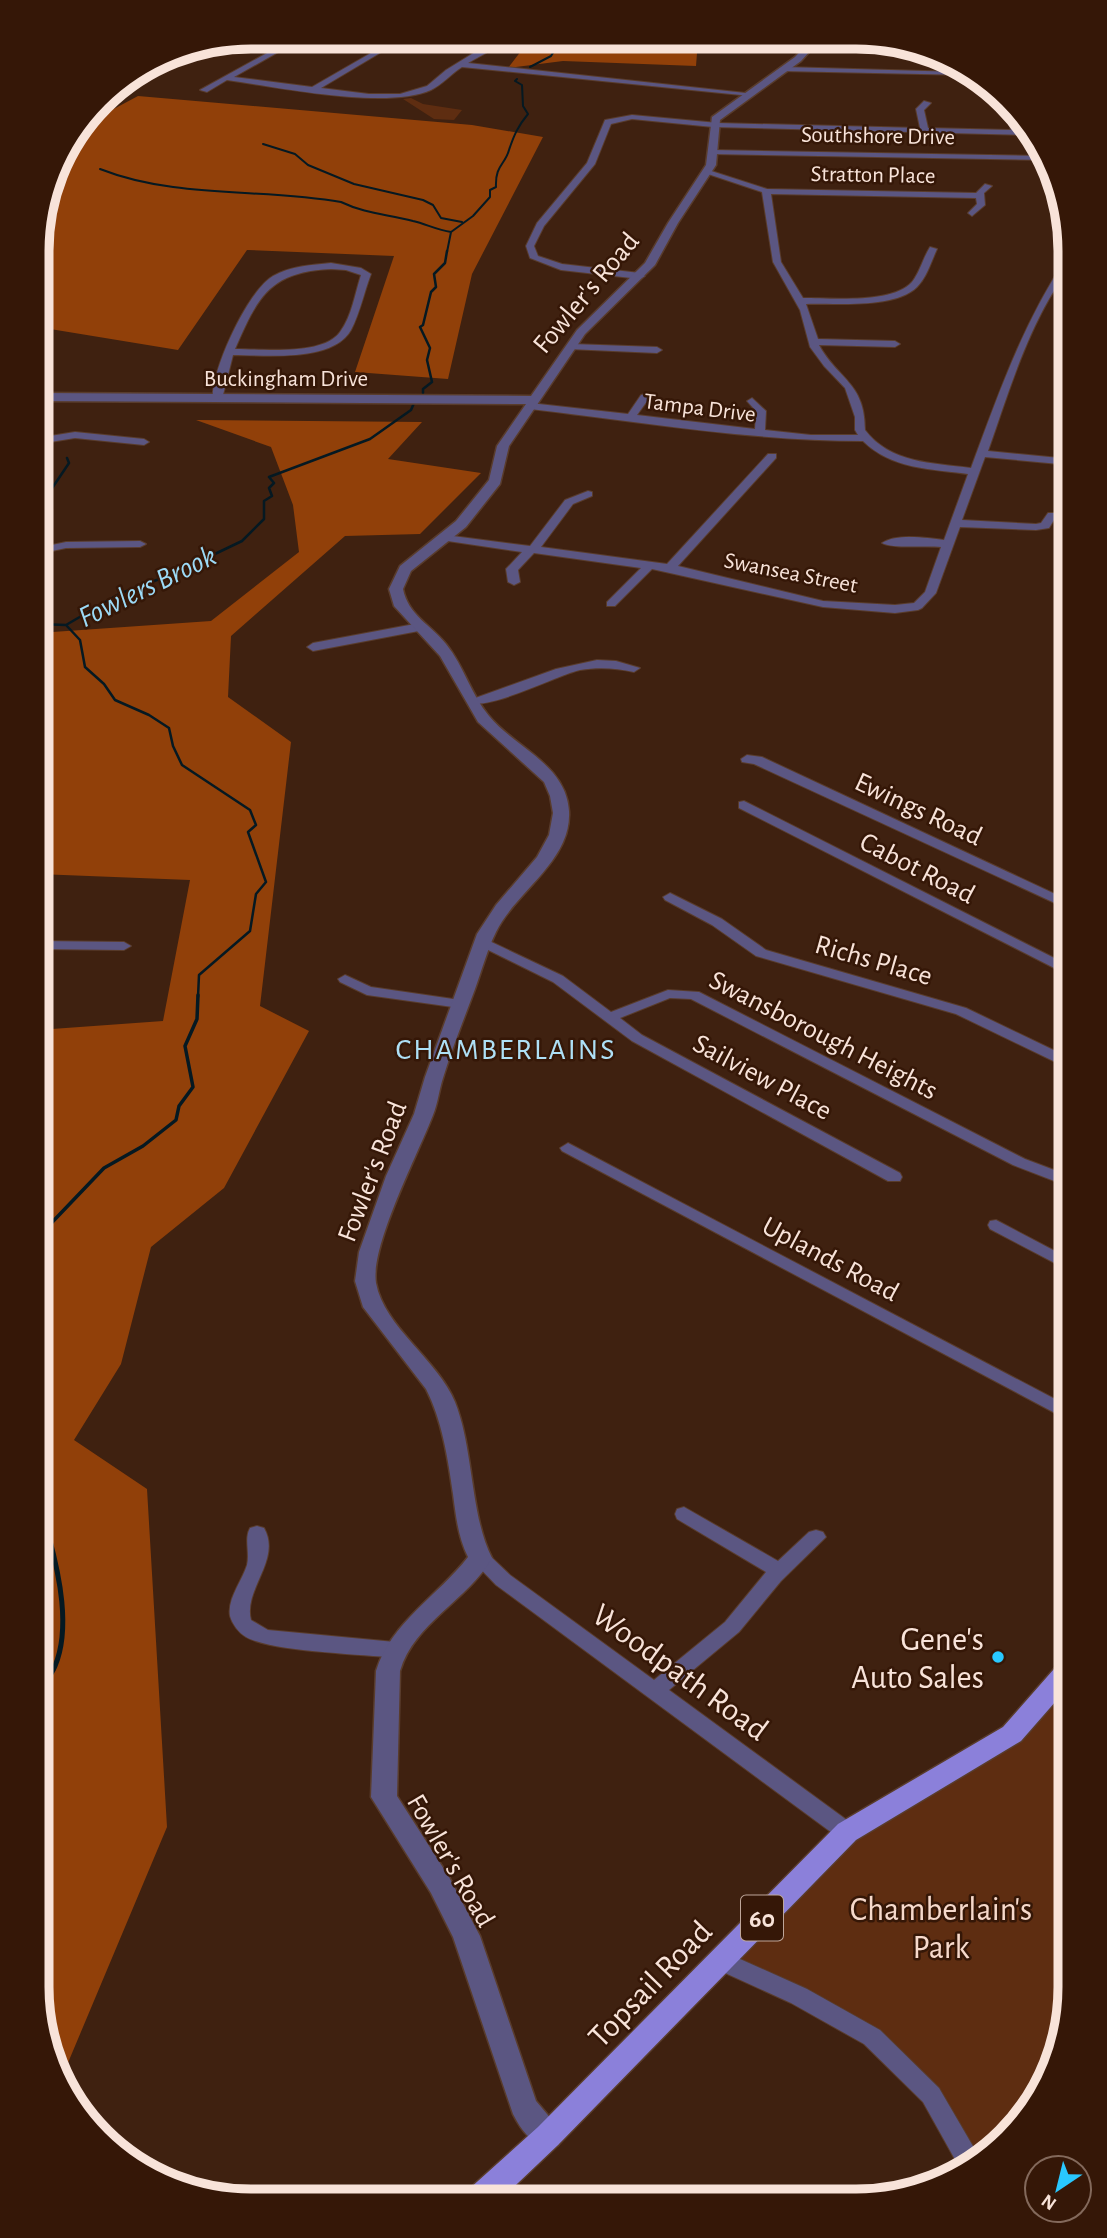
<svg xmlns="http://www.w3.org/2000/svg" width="1107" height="2238" font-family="'Alegreya Sans',sans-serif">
	<rect width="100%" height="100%" fill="#3f2110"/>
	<path fill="#5e2d11" d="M411,98L423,104L462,110L454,120L434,119L403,99Z
		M1070,1668V2002L1054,2069L1026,2118L977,2163L971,2165L931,2095L872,2037L720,1960L847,1832L1012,1734Z"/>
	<path fill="#914009" d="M531,38L698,40L696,66L563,61L508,68Z
		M138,96L472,125L543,137L472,274L448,379L355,372L394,256L247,250L178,350L38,327L39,223L59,156L82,126Z
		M196,420L422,422L388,459L481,473L420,534L345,536L231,636L228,697L291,742L260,1006L309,1031L224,1188L151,1247L121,1364L74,1440L147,1489L167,1827L62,2077L48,2056L37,1987L38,1030L163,1021L190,880L38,874V633L211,621L299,552L293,505L271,447Z"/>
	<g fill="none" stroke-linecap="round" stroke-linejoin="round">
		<path stroke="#051922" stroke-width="2" d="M530,67L551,56L559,43L554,39
			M263,144L295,154L308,165L354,184L423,200L433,205L441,218L462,222
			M100,169C176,199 262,188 341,202C366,214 387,214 413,221C426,224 437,230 451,232
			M447,252L451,232L473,216L490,197V190L496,187C495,165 505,165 509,150C514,135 518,126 528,114L523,106L522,85L515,81L517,79"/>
		<path stroke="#051922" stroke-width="2.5" d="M423,393V389L432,382L427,360L430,348L420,327L423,325L431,292L436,287L434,274L445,263L447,251
			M38,509L65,469L69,463L67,458
			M38,624L66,625
			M66,625L119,594L173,574L242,541L264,519V501L272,496L269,488L274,483L269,477L370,439L411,410L414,403
			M66,625L80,640L85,667L104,684L115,700L149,715L169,728L173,746L182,765L250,810L256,825L248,832L266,882L256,894L250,931L199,975L198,997"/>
		<path stroke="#051922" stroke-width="3.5" d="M38,1237L104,1168L143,1146L176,1120L179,1106L193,1087L185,1046L197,1019L198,995
			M37,1504L49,1539"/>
		<path stroke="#051922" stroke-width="5" d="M37,1693C43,1684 51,1676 55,1666C71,1628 59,1574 49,1537"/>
		<g stroke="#593c2c" stroke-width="2">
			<path id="minor" d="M296,37H305L234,77L312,87L397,38H405L321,88L369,94H400L427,86L446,70L480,49L483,46L482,38H490L491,46L486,53L468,63L755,94L751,96L462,67C451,74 442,85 431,90C386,110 278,87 227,80L207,92L200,90Z
				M784,67L960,72L967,75L781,71Z
				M924,101L931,103L924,110L928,128L1011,130L1003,104L1006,102L1014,115L1018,130L1025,131L1027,135L713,127L632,119L611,124L595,164L544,226L534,246L538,256L562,264L640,273L645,276L640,279L561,270L530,258L526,246L537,223L587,163L605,120L632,115L718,123L920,128L916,109Z
				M713,150L1041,156L1044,160L710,154Z
				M705,169L767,189L976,193L985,184L992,186L984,193L985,205L972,216L968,213L977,204L976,198L771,194L781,262L803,298C830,298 893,304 912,282C920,272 923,258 930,247L937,249C931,262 927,277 917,287C895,309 835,303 806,304L818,339L895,341L900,344L895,347L819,345C838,380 865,382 865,430C890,463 932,463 971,468C998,395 1023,323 1067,257L1070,256C1070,272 1057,285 1049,299C1022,346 1006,400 988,451L1070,459V465L985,457L962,520L1036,524L1041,523L1048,513H1056L1057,515L1049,528L1036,530L960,527L936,593L922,608L918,610L895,613L823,607L652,569L615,606H607V602L641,568L534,553L518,570L520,582L514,585L508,582L506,569L522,552L441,540V536L445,535L530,546L565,500L588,491L592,492V496L573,504L541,547L667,564L768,454H776V458L678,566L823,601L895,605L914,603L925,592L941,547C927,545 892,549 882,543C897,533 927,538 944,540L968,474C931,469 891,469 863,441C752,441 641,422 530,409L525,406L530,403L628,414L641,395L645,394L650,397L637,415L755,429L756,411L747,401L752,398L766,411L765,430L811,435H858L855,430V417L845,388L824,366L810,347L800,310L773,262L762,192L705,173Z
				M331,263L361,268L371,274C364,292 360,313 351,330C332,363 265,355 233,355L222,399L213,401C209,374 248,290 273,276C290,266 312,265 331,263ZM331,269L346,270L361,275C355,293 352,316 340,332C323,356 262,349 235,349C258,296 270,272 331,269Z
				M572,344L657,347L662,350L657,353L569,349L567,347Z
				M75,432L144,439L149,442L144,445L75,438L38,444V438Z
				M38,455L42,456L45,465L42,473L38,474Z
				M66,542L140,541L146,544L140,547L66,548L38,554V548Z
				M420,623L424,624V630L313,651L307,647L313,643Z
				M597,660L616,661L640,668L634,672C616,668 598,667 580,670C557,675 483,714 467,701L556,669Z
				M747,755L762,757L1070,901V910L754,764L742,762L741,759Z
				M744,801L1070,966V976L739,808V802Z
				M670,893L722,919L766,950L966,1008L1070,1058V1069L956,1014L756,956L712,925L665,900L663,897Z
				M483,938L563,976L611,1012L668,990L699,992L1025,1159L1070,1176V1187L1013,1165L691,999L670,998L620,1018L642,1035L900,1173L902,1177L900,1181H888L632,1041L553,982L478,945L476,942Z
				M38,941L124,942L131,946L124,950L38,949Z
				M345,975L371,987L460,1000L467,1004L460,1008L367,995L340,982L338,979Z
				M568,1143L1070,1407V1421L562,1151L560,1148Z
				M996,1220L1070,1259V1271L990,1229L988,1225L990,1221Z
				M684,1507L778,1561L809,1532L816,1530L823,1532L826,1537L781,1581L739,1632L669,1690L855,1826L858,1832L855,1838L847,1841L839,1838L496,1585L470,1558L473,1553L480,1551L487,1553L510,1575L654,1680L725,1622L766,1572L677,1519L675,1514L677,1509Z
				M257,1526L264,1528C282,1560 243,1589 251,1620L268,1630L395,1642L402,1645L405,1650L402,1655L395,1658C361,1654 272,1652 246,1637C239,1633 232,1624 230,1616C227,1599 242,1581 247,1565C250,1553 244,1538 250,1528Z
				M720,1950L807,1989L880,2030L939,2088L981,2160L962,2172L923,2102L864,2044L791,2003L712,1967L709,1960L712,1953Z"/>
		</g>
		<g stroke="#593c2c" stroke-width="3">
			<path id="tertiary" d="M811,40H820L801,61L720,120L716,165L678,223L655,265L585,334L509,446L500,484L466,527L411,571L403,589C408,615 431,625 446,644C464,666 471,695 489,716C515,748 566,764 569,811C572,861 516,891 496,932C487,950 482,970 475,989C464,1019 452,1048 443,1078C439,1090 438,1103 433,1115C419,1152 370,1246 376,1283C384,1327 438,1360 455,1402C474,1450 470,1515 492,1558C468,1600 414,1623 400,1671L397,1796L449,1877L480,1936L536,2101L558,2127L563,2136L558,2145L548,2149C531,2143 521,2130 513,2114L453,1937L431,1893L371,1797L376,1671C391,1622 438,1596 468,1557C458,1537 456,1516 453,1494C448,1459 442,1420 426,1389L363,1307L355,1281L359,1252L386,1176L414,1114L425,1077L477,934L496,905L537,857L549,835L553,813L550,796L544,782L478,722L440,656L394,606L389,589L400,566L456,521L489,480L497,446L526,404L38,401V393L531,396L577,330L645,263L668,223L706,165L712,117L795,57Z"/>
		</g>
		<g stroke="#593c2c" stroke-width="3">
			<path id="primary" d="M1070,1659V1685L1021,1741L856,1840L558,2145L500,2200H464L468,2190L538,2127L838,1824L1003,1727L1061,1661Z"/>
		</g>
		<use href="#minor" fill="#5b5682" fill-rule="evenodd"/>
		<use href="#tertiary" fill="#5b5682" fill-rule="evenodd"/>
		<use href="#primary" fill="#8b80da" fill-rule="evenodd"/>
	</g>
	<circle fill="#29c8ff" stroke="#351707" stroke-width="2.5" cx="998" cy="1657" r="7"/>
	<g text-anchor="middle" stroke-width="5" stroke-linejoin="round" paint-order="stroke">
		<g font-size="23" fill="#f8e3d9" stroke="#351707">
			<text transform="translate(878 135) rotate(1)" y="8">Southshore Drive</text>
			<text transform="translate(873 174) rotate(1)" y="8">Stratton Place</text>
			<text x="286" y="386">Buckingham Drive</text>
			<text transform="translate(700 407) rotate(7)" y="8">Tampa Drive</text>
			<text transform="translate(791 572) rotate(11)" y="8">Swansea Street</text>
		</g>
		<rect fill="#351707" stroke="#bea69a" stroke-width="2" x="741" y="1895.5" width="42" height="45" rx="5"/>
		<g font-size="26" font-weight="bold" fill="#f8e3d9">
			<text x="762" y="1927">60</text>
		</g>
		<g font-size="28" fill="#f8e3d9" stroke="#351707">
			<text transform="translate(585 292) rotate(-50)" y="10">Fowler's Road</text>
			<text transform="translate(919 808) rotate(25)" y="10">Ewings Road</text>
			<text transform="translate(918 867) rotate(27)" y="10">Cabot Road</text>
			<text transform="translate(874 959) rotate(16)" y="10">Richs Place</text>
			<text transform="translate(824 1034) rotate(27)" y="10">Swansborough Heights</text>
			<text transform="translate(763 1076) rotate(28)" y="10">Sailview Place</text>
			<text transform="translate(371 1171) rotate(-69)" y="10">Fowler's Road</text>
			<text transform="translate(831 1258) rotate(28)" y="10">Uplands Road</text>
			<text transform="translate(452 1860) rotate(60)" y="10">Fowler's Road</text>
		</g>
		<g font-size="30" font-style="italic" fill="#9cdaf6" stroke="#351707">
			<text transform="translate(147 586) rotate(-26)" y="10">Fowlers Brook</text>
		</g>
		<g font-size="30" letter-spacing="2" fill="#aee0f6" stroke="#351707">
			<text x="506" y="1059">CHAMBERLAINS</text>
		</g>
		<g font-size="33" fill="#f8e3d9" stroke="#351707" text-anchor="end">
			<text x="984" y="1650">Gene's<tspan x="984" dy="38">Auto Sales</tspan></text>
		</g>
		<g font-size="33" fill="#f8e3d9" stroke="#351707">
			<text transform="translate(681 1671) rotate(36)" y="12">Woodpath Road</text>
			<text transform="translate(649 1983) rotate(-46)" y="12">Topsail Road</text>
		</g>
		<g font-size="33" fill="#f6d9cb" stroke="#351707">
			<text x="941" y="1920">Chamberlain's<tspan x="941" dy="38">Park</tspan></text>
		</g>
	</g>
	<path d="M0 0H1107V2238H0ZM251 49H856A202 202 0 0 1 1058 251V1987A202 202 0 0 1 856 2189H251A202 202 0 0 1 49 1987V251A202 202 0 0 1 251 49Z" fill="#351707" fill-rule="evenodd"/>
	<path fill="none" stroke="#f8e3d9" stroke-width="9" d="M251 49H856A202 202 0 0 1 1058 251V1987A202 202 0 0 1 856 2189H251A202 202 0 0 1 49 1987V251A202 202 0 0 1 251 49Z"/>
	<g transform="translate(1058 2189) rotate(215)"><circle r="33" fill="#351707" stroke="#83695b" stroke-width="2"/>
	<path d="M0-5L12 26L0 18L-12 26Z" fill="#29c8ff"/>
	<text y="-10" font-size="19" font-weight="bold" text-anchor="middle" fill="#f8e3d9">N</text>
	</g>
</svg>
